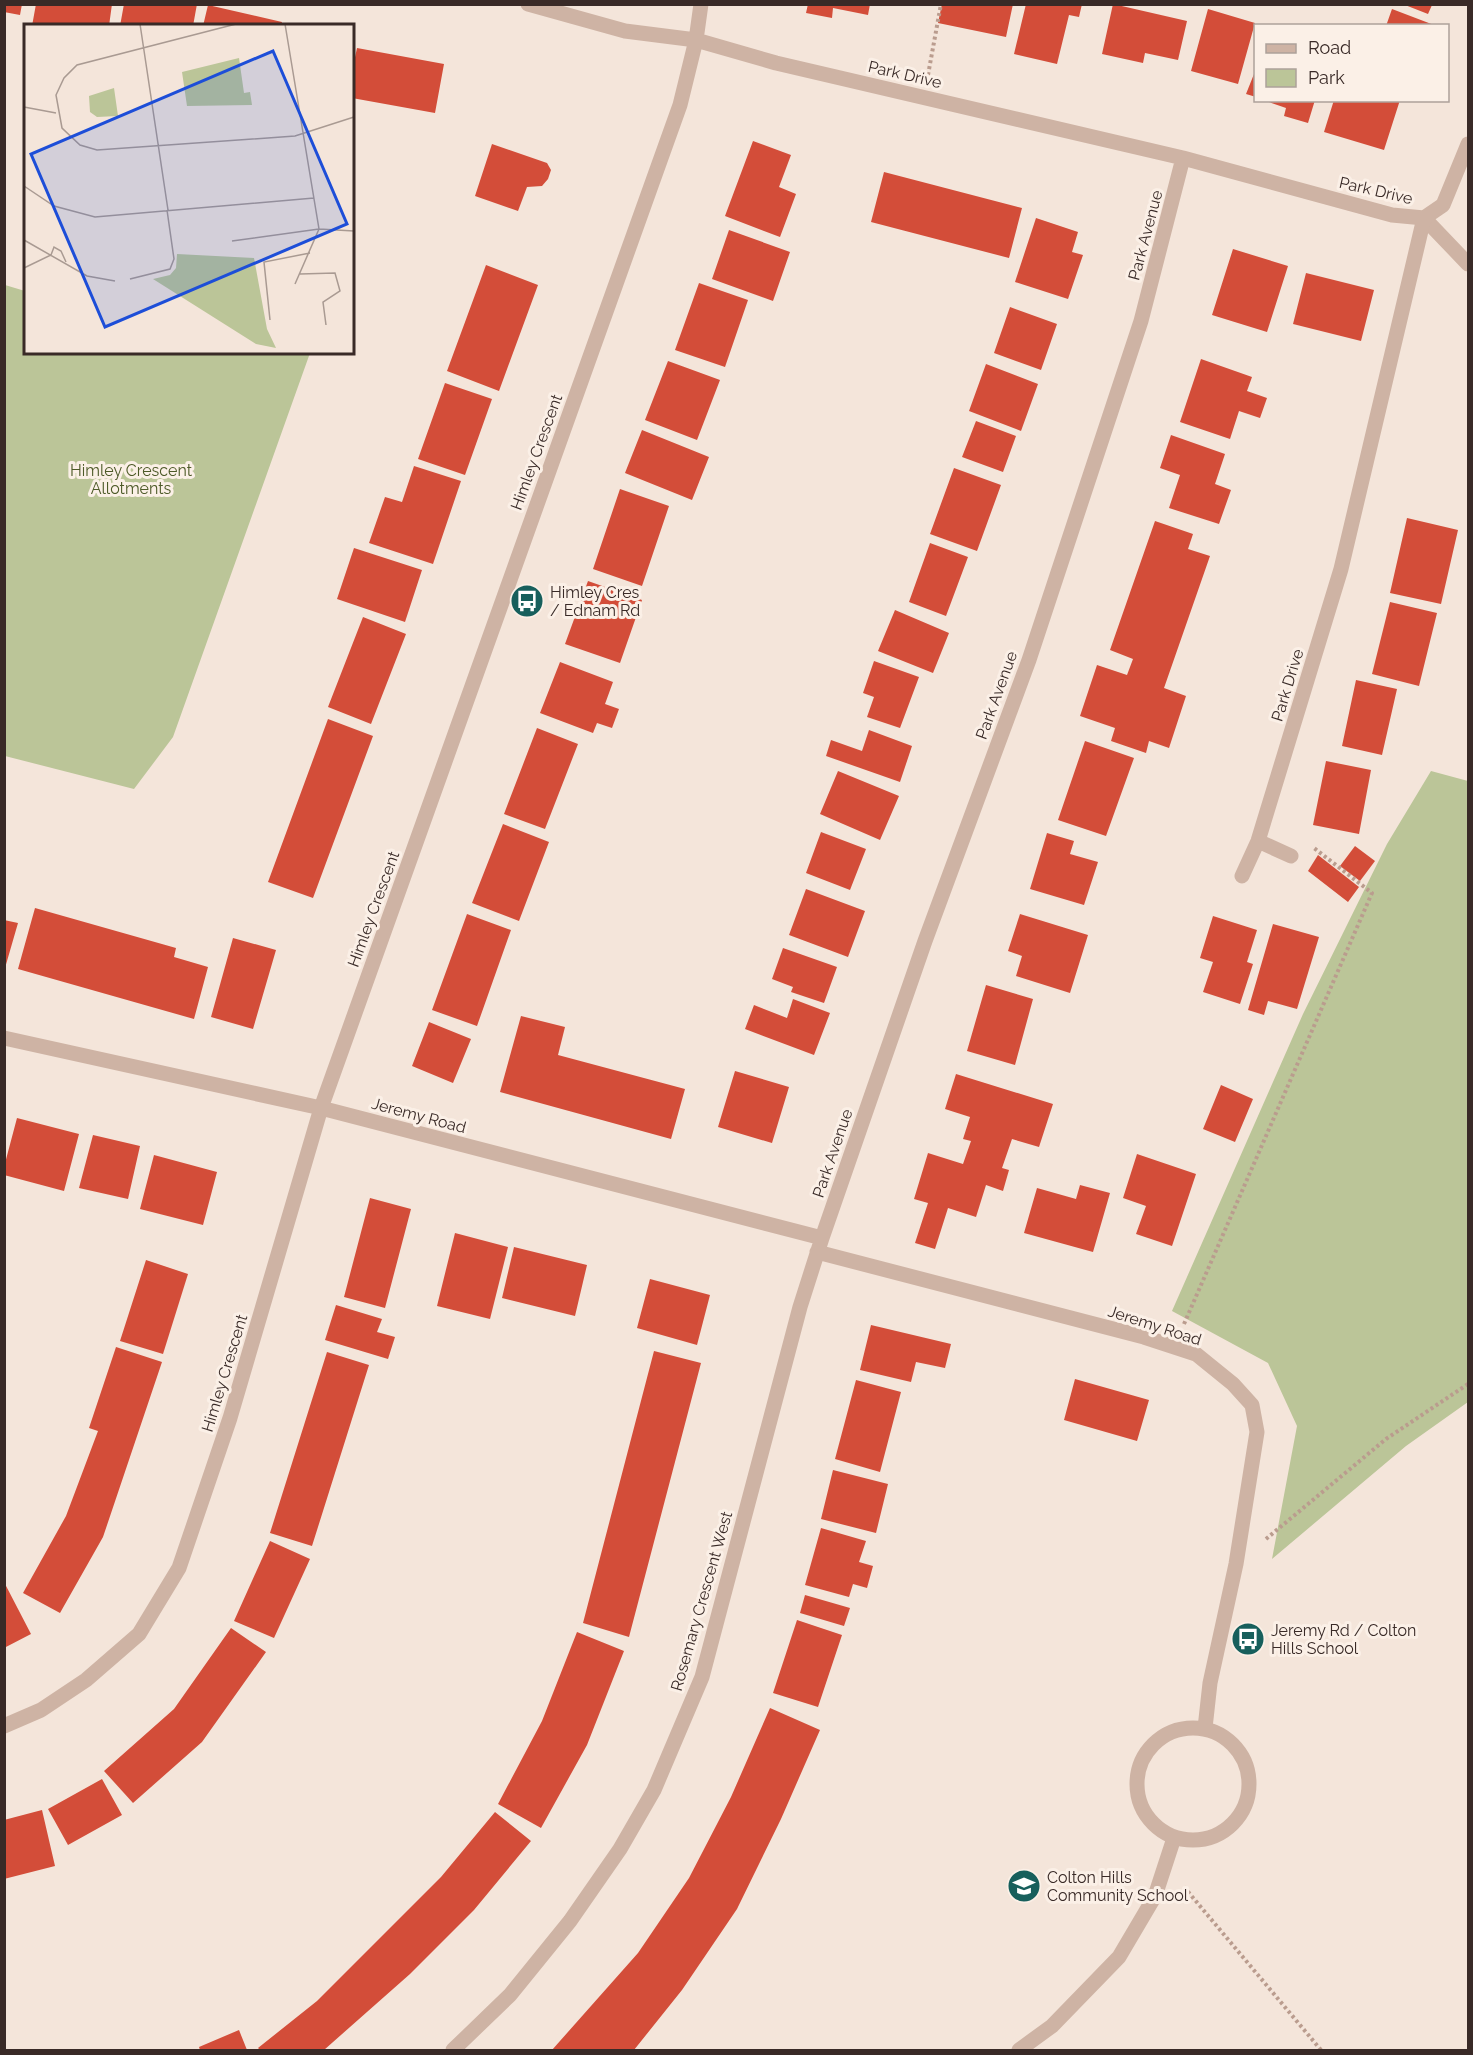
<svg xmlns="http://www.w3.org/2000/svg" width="1473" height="2055" font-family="Raleway,sans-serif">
	<rect width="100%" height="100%" fill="#f4e5da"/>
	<path fill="#bbc598" d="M5,285L25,291L26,352L310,353L173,737L134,789L5,756Z
		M1431,771L1468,781V1402L1406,1446L1272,1559L1297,1426L1268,1363L1172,1311L1303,1014L1387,844Z"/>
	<path fill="#d34d39" d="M4,4H22L20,15L4,12Z
		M36,4H112L109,26H32Z
		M124,4H197L193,26H120Z
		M808,4H870L868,15L833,8L832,18L806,13Z
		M942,4H1013L1006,37L938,23Z
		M1026,4H1082L1079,17L1069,15L1057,64L1014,54Z
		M1113,4L1187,21L1178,60L1145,53L1143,63L1102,54Z
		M208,5L282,22L281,26H203Z
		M1405,5H1432L1428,14Z
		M1208,9L1255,23L1238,84L1191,71Z
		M1392,9L1434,25V26H1386Z
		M357,48L444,64L435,113L352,98V71Z
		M1256,69V97L1246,94Z
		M1315,100L1308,123L1284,116L1286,108L1266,101Z
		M1334,100H1400L1384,150L1324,132Z
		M753,141L791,155L779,187L796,194L780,237L725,216Z
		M492,144L547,163L551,170L548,179L542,186L527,187L518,211L475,196Z
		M884,172L1022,208L1009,258L871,222Z
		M1036,218L1078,232L1072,252L1083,255L1068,299L1015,282Z
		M729,230L790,252L773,301L712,279Z
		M1233,249L1288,266L1267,332L1212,315Z
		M486,265L538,285L499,391L447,371Z
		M1306,273L1374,290L1361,341L1293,324Z
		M699,283L748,300L725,367L675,350Z
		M1010,307L1057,324L1041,370L994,353Z
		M1201,359L1252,377L1247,391L1267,398L1260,418L1239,411L1230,439L1180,422Z
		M668,361L720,380L697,440L645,420Z
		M986,364L1038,384L1021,431L969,411Z
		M445,383L492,399L465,475L418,459Z
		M976,421L1016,436L1003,472L962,457Z
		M642,430L709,457L692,500L625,473Z
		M1171,435L1225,454L1215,484L1231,490L1219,524L1169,508L1180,475L1160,468Z
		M414,466L461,481L433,564L369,543L385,497L402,502Z
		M954,468L1001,485L977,551L930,534Z
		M620,489L669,506L642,586L593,569Z
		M1407,518L1458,530L1441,604L1390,593Z
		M1155,521L1193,534L1188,549L1210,556L1164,688L1186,696L1169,748L1149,741L1146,753L1111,741L1115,728L1080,716L1097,665L1127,675L1133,659L1110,650Z
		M930,543L968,557L946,616L909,602Z
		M354,548L422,570L405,622L337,599Z
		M588,581L642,600L620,663L565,644Z
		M1390,602L1437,613L1419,686L1372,674Z
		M895,610L949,633L933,673L878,651Z
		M363,617L406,634L371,724L328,707Z
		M874,661L919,677L900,728L867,717L874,697L863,693Z
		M560,662L613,682L605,704L619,709L612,728L597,723L593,733L540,713Z
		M1356,680L1397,689L1382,755L1342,746Z
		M328,719L373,736L313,898L268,882Z
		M537,728L578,744L545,829L504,814Z
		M869,730L912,746L900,782L826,756L831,740L862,751Z
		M1085,741L1134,758L1106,836L1058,820Z
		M1326,761L1371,770L1359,834L1313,825Z
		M838,771L899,796L880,840L820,814Z
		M503,824L549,842L519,921L472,903Z
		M821,832L866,849L850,890L806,873Z
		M1047,833L1074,841L1070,854L1098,862L1084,905L1030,889Z
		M1355,846L1375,861L1360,881L1340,866Z
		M1318,855L1359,887L1348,902L1308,871Z
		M806,889L865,911L848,957L789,935Z
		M35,908L176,948L174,957L208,967L194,1019L18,969Z
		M467,914L511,930L477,1026L432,1010Z
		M1020,914L1088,935L1070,993L1016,976L1022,956L1008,951Z
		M1213,916L1257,930L1247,962L1253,964L1240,1004L1203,992L1213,962L1200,958Z
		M4,920L18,923L5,968H4Z
		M1273,924L1319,937L1297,1009L1268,1001L1264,1015L1248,1010Z
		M233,938L276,950L253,1029L211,1017Z
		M783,948L837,967L824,1003L791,992L793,987L772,979Z
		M986,985L1033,999L1015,1065L967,1051Z
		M793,999L830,1013L814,1055L745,1029L754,1005L787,1018Z
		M521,1016L565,1027L558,1055L685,1089L671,1139L500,1092Z
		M429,1022L471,1039L453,1083L412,1066Z
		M735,1071L789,1087L772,1143L718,1127Z
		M956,1074L1053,1104L1039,1147L1012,1139L1002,1168L1009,1170L1003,1191L986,1185L976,1217L948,1208L935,1249L915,1243L928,1203L914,1199L928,1153L963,1164L971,1141L963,1139L970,1117L945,1109Z
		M1221,1085L1253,1099L1235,1142L1203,1129Z
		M17,1118L79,1134L64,1191L4,1175V1167Z
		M93,1135L140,1146L128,1199L79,1188Z
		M1137,1154L1196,1174L1172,1246L1136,1234L1146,1206L1123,1198Z
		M154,1155L217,1172L203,1225L140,1209Z
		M1080,1185L1110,1193L1093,1252L1024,1233L1037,1188L1076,1199Z
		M370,1198L411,1209L385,1308L344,1297Z
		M455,1233L508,1247L490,1319L437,1306Z
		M514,1247L587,1265L575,1316L502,1298Z
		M146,1260L188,1274L163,1354L120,1341Z
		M650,1279L710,1295L697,1345L637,1328Z
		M336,1305L382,1319L377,1332L395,1337L388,1359L325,1340Z
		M871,1325L951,1344L945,1368L916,1362L911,1382L860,1370Z
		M116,1347L162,1362L103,1537L60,1613L23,1593L66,1516L98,1431L89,1428Z
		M654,1351L701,1363L629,1637L583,1623Z
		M327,1352L369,1365L312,1546L270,1533Z
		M1075,1379L1149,1400L1137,1441L1064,1420Z
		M856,1380L901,1392L880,1472L835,1459Z
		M833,1470L888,1484L876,1533L821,1519Z
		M821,1528L866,1541L859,1562L873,1566L867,1588L853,1584L849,1597L805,1585Z
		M270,1541L310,1559L274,1638L234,1621Z
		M4,1582L31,1634L4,1648Z
		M805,1595L850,1608L844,1626L800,1613Z
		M797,1620L842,1635L818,1707L773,1693Z
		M231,1628L266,1652L202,1742L133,1803L104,1771L174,1709Z
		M577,1632L624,1651L587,1745L541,1828L498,1804L542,1721Z
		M770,1708L820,1730L781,1819L737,1909L682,1990L634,2050H552L638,1953L689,1878L731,1797Z
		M102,1779L122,1815L68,1845L48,1809Z
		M42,1810L55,1866L4,1879V1820Z
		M495,1812L531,1841L474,1910L410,1974L324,2050H260L258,2048L317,2001L441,1877Z
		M239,2030L247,2050H200L199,2047Z"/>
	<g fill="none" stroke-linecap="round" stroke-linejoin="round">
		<path stroke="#ba9c8e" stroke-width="4" stroke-dasharray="3 3" stroke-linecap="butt" d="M928,75L941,4
			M1184,1324L1372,893L1314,848
			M1266,1539L1386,1439L1468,1384
			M1184,1887L1321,2050"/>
		<path stroke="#ceb3a4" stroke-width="15" d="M1424,218L1468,264
			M1019,2050L1052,2026L1119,1957L1155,1896L1174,1838"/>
		<path stroke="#ceb3a4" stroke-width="15" d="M528,4L625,31L696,40L776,63L1183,158L1392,215L1424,218
			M1424,218L1443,205L1468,144
			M1258,841L1291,856
			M1242,876L1258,841L1341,569L1424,218
			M4,1038L321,1108L822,1238
			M817,1252L1144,1337L1196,1354L1233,1384L1252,1405L1257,1432L1236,1564L1210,1683L1205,1728
			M4,1726L41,1710L86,1680L139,1634L179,1568L230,1418L321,1108L680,105L696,40L701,4
			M1137 1784a56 56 0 1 1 112 0a56 56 0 1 1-112 0Z
			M453,2050L510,1995L570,1921L620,1849L654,1790L702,1677L800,1307L822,1238L925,941L1029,660L1141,321L1183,158"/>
	</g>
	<defs>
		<g id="bus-disc" transform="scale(1.725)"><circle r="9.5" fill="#175f5c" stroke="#fbf0e7"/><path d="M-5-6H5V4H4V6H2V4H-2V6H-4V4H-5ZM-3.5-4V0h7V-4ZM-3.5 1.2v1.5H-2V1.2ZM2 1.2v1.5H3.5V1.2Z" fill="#fff"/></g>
		<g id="school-disc" transform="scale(1.725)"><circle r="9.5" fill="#175f5c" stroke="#fbf0e7"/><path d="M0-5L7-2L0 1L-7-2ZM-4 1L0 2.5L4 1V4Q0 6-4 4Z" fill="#fff"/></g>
	</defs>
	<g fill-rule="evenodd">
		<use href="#bus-disc" x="527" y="601"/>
		<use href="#bus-disc" x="1248" y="1639"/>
		<use href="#school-disc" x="1024" y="1886"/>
	</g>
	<g text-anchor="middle" stroke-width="6" stroke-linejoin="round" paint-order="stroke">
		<g font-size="16" fill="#392a27" stroke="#fbf0e7">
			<text transform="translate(905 74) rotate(13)" y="6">Park Drive</text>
			<text transform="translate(1376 190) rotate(13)" y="6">Park Drive</text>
			<text transform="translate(1145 235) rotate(-75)" y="6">Park Avenue</text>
			<text transform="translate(536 452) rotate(-70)" y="6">Himley Crescent</text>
			<text transform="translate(1287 685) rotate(-73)" y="6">Park Drive</text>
			<text transform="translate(996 695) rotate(-70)" y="6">Park Avenue</text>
			<text transform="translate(373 909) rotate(-70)" y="6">Himley Crescent</text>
			<text transform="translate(419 1115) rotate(15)" y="6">Jeremy Road</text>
			<text transform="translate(832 1153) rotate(-71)" y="6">Park Avenue</text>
			<text transform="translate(1155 1325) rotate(18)" y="6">Jeremy Road</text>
			<text transform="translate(224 1373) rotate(-73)" y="6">Himley Crescent</text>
			<text transform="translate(701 1601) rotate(-74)" y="6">Rosemary Crescent West</text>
		</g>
		<g font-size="16" fill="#4d5a28" stroke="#fbf0e7">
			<text x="131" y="476">Himley Crescent<tspan x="131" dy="18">Allotments</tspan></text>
		</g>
		<g font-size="16" fill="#392a27" stroke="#fbf0e7" text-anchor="start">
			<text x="550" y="598">Himley Cres<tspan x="550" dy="18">/ Ednam Rd</tspan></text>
			<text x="1271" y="1636">Jeremy Rd / Colton<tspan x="1271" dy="18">Hills School</tspan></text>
			<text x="1047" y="1883">Colton Hills<tspan x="1047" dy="18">Community School</tspan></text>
		</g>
	</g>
	<g transform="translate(24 24)">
		<rect width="330" height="330" fill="#f4e5da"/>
		<path d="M215,34L220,69L226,68L228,81L163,82L158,48ZM90,64L94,92L73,93L66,88L65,72ZM153,230L230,234L243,305L252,324L232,320L129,255L146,251L152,244Z" fill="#bbc598"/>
		<path fill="none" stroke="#a99a92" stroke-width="1.5" d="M116,0L144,186M212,0L53,41L40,54L32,71L38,104L56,121L73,126L271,112L330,93M261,0L295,205M0,83L32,89M0,162L30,182L71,193L290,174M0,216L63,252L91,257M208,217L295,205L330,207M0,244L27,231L30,223L37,227L42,238M276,250L311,249L316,267L299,278L302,301M106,255L146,245L150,235L143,186M271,260L295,205M246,296L240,238L286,229"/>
		<path fill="#1d4ed8" fill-opacity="0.15" stroke="#1d4ed8" stroke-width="3" d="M249,27L323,200L81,303L7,130Z"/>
		<rect width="330" height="330" fill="none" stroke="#392a27" stroke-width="3"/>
	</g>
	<rect width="1473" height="2055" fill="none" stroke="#392a27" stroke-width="12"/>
	<rect x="1254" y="24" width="195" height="78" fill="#fbf0e7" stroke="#ada19a" stroke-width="1.5"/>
	<rect x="1266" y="44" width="30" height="9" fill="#ceb3a4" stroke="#ada19a" stroke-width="1.5"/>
	<text x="1308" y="54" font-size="18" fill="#392a27">Road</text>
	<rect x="1266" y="69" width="30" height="18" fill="#bbc598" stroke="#ada19a" stroke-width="1.5"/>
	<text x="1308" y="84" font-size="18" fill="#392a27">Park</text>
</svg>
